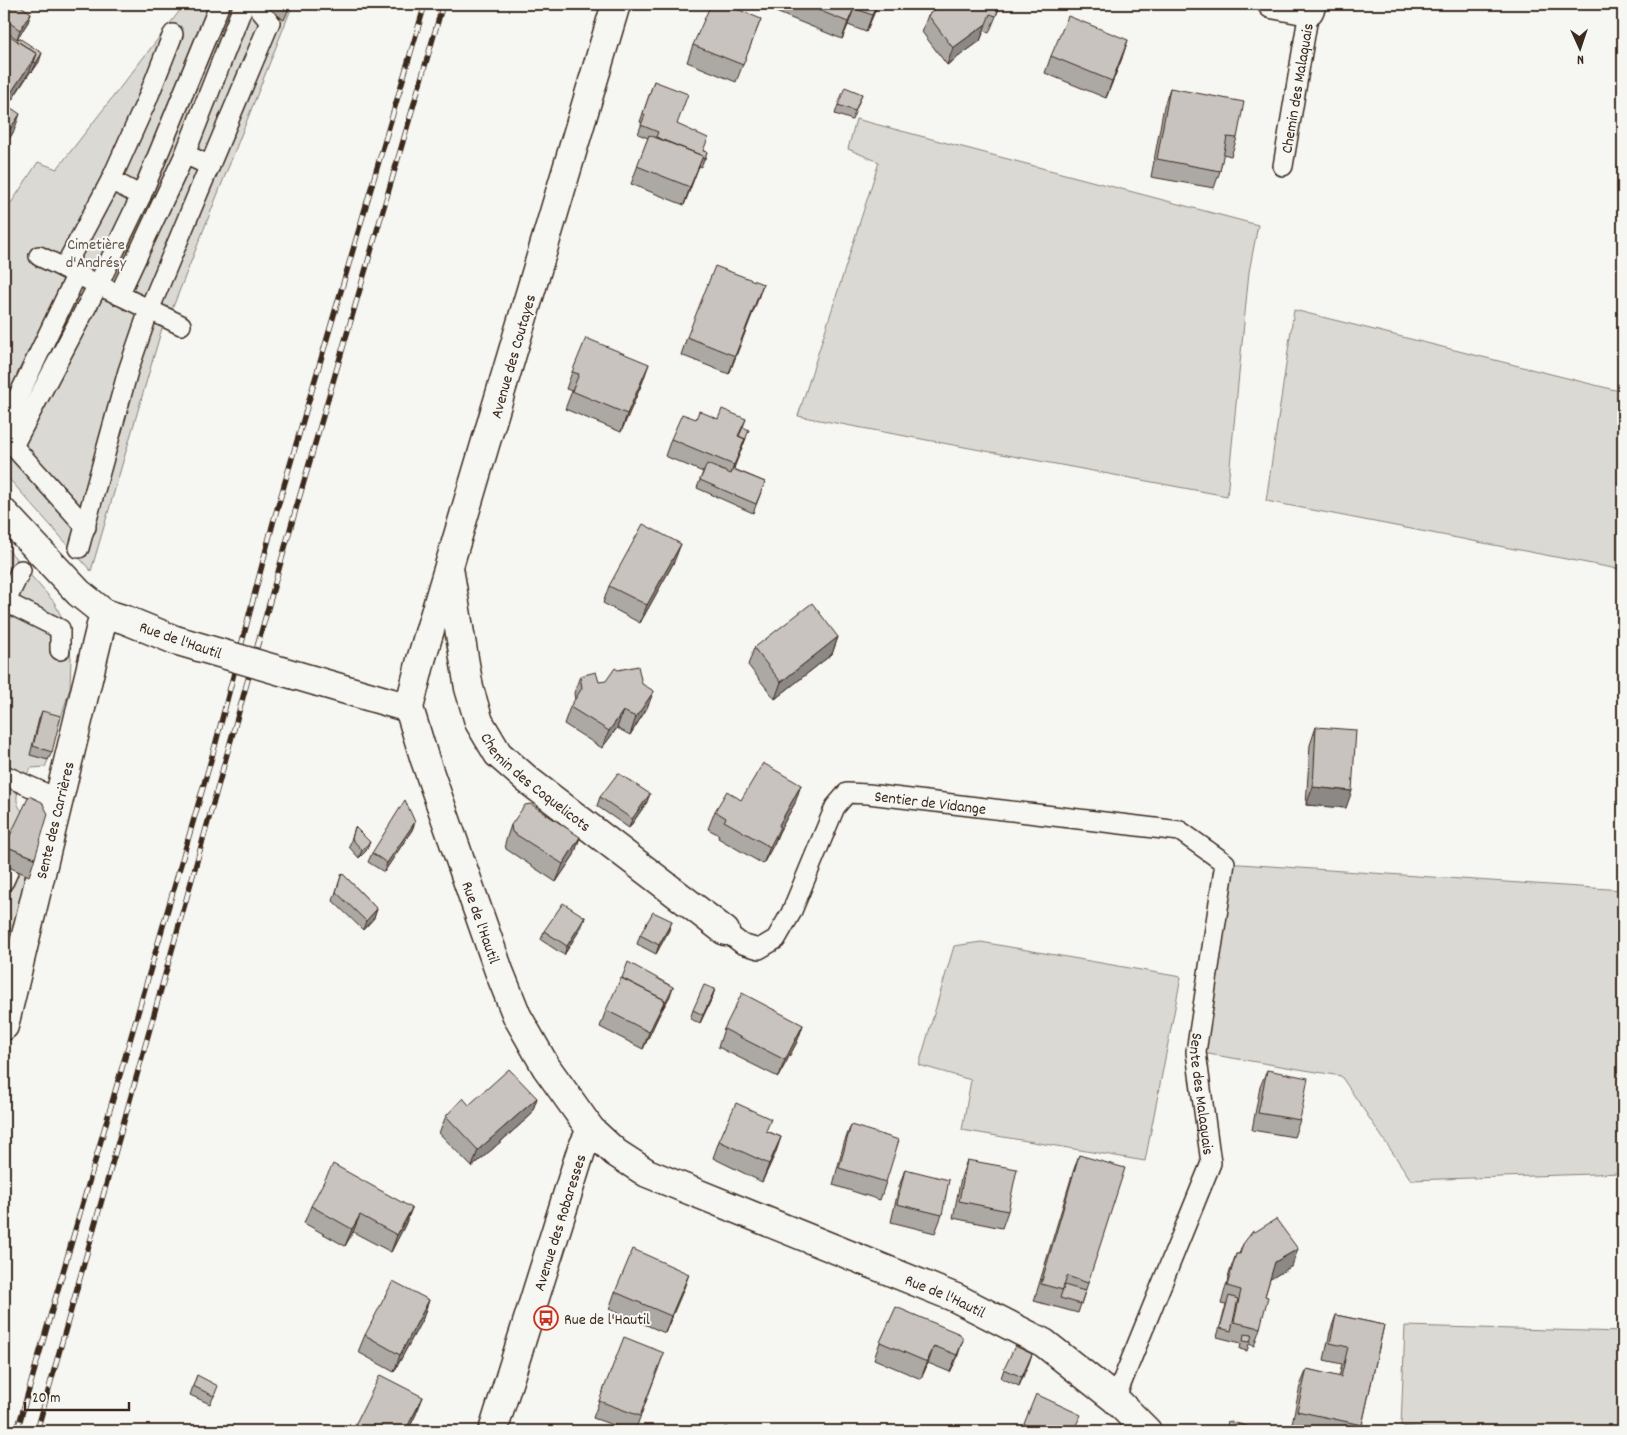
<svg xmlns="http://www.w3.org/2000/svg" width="1627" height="1435" font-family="Dekko,sans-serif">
	<rect width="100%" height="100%" fill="#f6f6f2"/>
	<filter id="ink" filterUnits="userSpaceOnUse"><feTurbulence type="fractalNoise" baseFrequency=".02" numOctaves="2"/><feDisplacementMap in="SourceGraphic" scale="10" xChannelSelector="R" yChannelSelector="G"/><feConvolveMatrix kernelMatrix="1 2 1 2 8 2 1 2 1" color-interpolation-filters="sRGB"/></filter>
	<g filter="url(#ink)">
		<path fill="#dad9d3" stroke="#8a8278" d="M185,4H293L171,312L165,318L91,571L4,473V214L38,162L57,169Z
			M856,119L1258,225L1249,272L1227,496L798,416L879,162L848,149Z
			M1294,310L1623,392V570L1266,501Z
			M4,545L54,602L67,628L71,658L70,688L48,760L45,767L31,768C8,802 14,805 42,831L10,941L4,968Z
			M1225,863L1623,890V1173L1411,1180L1341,1076L1196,1052Z
			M981,942L1181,977L1145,1161L962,1130L971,1080L919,1065L954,946Z
			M1405,1326L1623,1332V1431H1443L1401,1426Z"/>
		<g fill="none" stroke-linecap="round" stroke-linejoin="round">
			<g stroke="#3b2a1e" stroke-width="22">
				<g id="lane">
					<path d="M210,166L185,154L244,4"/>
					<path id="s1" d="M1283,166L1309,11"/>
					<path d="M111,180L147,100L173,34"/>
					<path d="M39,256L181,325"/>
					<path d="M64,268L111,180L141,196"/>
					<path d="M119,295L185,154"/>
					<path d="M4,426L77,274"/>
					<path d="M86,527L13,446L98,285L141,196L220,4"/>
					<path d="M79,548L128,371L149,310L270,22L255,4"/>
					<path d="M4,601L60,629V650"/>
					<path d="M4,605L21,570"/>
					<path d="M4,775L58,799"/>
					<path d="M4,881L8,872"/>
					<path id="s2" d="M725,931L742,944L759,949L776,939L791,913L835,807L847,793L868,794L1180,831L1225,863L1196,1052L1211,1163L1115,1399"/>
				</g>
			</g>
			<g stroke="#3b2a1e" stroke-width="31">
				<g id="street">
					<path d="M1272,4L1309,11L1312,4"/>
					<path d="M4,513L79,593L104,613L126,620L175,640"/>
					<path id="s3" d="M449,568L469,688L479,722L498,754L529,781L725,931"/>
					<path d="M319,682L409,708"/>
					<path id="s4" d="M4,1026L104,613"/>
				</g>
			</g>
			<g stroke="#3b2a1e" stroke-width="31">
				<g id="secondary">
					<path id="s5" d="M616,4L421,660L409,708L424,757L499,971L517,1016L546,1067L591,1130L616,1153L647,1173L956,1298L1044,1343L1115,1399L1147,1431"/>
					<path id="s6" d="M493,1431L581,1151L591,1130"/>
				</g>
			</g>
			<use href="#lane" stroke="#f6f6f2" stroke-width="19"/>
			<use href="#street" stroke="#f6f6f2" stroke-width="28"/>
			<use href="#secondary" stroke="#f6f6f2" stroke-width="28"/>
			<g stroke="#3b2a1e" stroke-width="5.5">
				<path id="rail" d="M17,1431L215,746L273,523L425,4
					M37,1431L291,526L443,4"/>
			</g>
			<use href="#rail" stroke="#f6f6f2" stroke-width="4" stroke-dasharray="11" stroke-linecap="butt"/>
			<g stroke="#3b2a1e" stroke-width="31" stroke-linecap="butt">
				<path id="street-bridge" d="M175,640L319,682"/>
			</g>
			<use href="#street-bridge" stroke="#f6f6f2" stroke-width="28"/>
		</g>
		<path fill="#aca8a3" stroke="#3b2a1e" d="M263,4H291L284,20Z
			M773,4H878L866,32L848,25L842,39L771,10Z
			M943,4H1001L989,33L984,31L980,41L947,65L922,32L928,15Z
			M4,7L31,13L28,22L17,39L4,30Z
			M761,19L736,82L687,62L693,45Z
			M4,32L39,62L32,72L31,71L8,106L14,131L4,147Z
			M1051,56L1122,58L1106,98L1045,73Z
			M654,81L677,124L703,151L707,152L701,167L699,166L684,205L631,184L648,138L638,134L642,123L640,122Z
			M1170,88L1237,138L1231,156L1223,154L1220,171L1214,188L1151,177L1164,106Z
			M862,94L852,120L835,114L838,105Z
			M763,284L729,374L681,355L687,337Z
			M572,372L643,381L621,432L565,409L572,391L566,389Z
			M696,419H746L743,427L734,469L765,482L753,513L697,488L703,472L665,456L671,439Z
			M674,562L640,623L603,603L609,586Z
			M838,637L832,654L775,699L748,665L754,648Z
			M580,676L599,682L647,708L630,735L617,728L602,748L564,724L570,707L575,700L574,693Z
			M42,711L52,752L48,760L30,755L39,719Z
			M1316,727L1346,808L1306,805L1310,745Z
			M600,797L647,802L629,828L597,806Z
			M741,800L795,803L779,832L774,844L763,864L718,838L719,835L708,829L715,811Z
			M415,822L412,830L384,872L368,862L372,853Z
			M511,825L580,837L574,855L556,882L506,849L505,843Z
			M355,827L366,851L359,858L349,847Z
			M5,846L35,858L29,876L4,865V851Z
			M342,873L377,909L374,918L363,930L333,901Z
			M585,917L582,926L564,955L541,940L544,931Z
			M669,930L656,954L637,944L640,935Z
			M715,989L712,998L700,1023L690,1019L693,1010Z
			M670,996L658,1017L643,1049L600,1027L606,1010Z
			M803,1025L797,1042L778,1077L718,1047L724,1029Z
			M1267,1070L1300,1120L1294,1137L1252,1130L1260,1087Z
			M537,1098L531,1115L472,1167L439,1133L446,1116L469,1105Z
			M851,1125L886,1182L880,1200L833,1185L844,1143Z
			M767,1131L781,1137L775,1154L762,1182L713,1158L719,1141Z
			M1079,1155L1088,1283L1078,1313L1034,1301L1073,1172Z
			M967,1160L1008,1211L1002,1228L953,1218L961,1178Z
			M905,1169L942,1215L935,1233L891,1222L899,1187Z
			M311,1206L412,1208L405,1225L391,1252L353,1232L345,1246L304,1223Z
			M1243,1244L1292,1266L1270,1279L1265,1296L1260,1328L1254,1346L1249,1344L1247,1351L1240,1349L1241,1343L1217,1337L1226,1305L1221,1304L1230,1271L1236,1254H1239Z
			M689,1274L665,1333L609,1309L615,1292Z
			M429,1300L423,1318L394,1372L358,1352L365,1335Z
			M1336,1315L1384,1325L1362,1425L1360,1431H1307L1291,1428L1300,1386L1307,1369L1339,1377L1342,1364L1324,1360L1330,1332Z
			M960,1334L957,1358L950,1372L928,1363L921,1379L874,1359L880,1342Z
			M664,1353L635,1431H630L593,1418L599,1401Z
			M1032,1354L1019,1386L1001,1378L1004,1369Z
			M197,1375L215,1394L210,1404L190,1395Z
			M423,1397L416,1414L408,1431H352L354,1427Z
			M1024,1424L1075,1431H1021Z"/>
		<path fill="#8c8885" stroke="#3b2a1e" d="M877,4H878L866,32L872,15Z
			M854,8L848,25L842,39L848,22Z
			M31,13L28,22L17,39L20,30Z
			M986,24L980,41L947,65L953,48Z
			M1128,40L1122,58L1106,98L1112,81Z
			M42,53L39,62L32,72L36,63Z
			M37,54L30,71L4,112V103Z
			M20,114L14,131L4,147V145L8,132Z
			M703,156L696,173L684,205L690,187Z
			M763,284L757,302L729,374L735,356Z
			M649,364L643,381L621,432L627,414Z
			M746,438L728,483L734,465Z
			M681,544L674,562L640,623L647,605Z
			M838,637L832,654L775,699L781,682Z
			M654,691L647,708L630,735L636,717Z
			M623,711L617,728L602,748L609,731Z
			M801,785L795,803L779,832L774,844L763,864L779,825Z
			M1313,787L1352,791L1346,808L1306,805Z
			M650,794L647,802L629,828L632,819Z
			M415,822L412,830L384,872L387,863Z
			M580,837L574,855L556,882L563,864Z
			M370,842L366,851L359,858L362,850Z
			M377,909L374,918L363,930L366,921Z
			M585,917L582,926L564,955L567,946Z
			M672,921L669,930L656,954L659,945Z
			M673,987L670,996L658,1017L643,1049L649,1032L665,1000Z
			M715,989L712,998L700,1023L703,1015Z
			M803,1025L797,1042L778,1077L785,1060Z
			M537,1098L531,1115L472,1167L478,1150Z
			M781,1137L775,1154L762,1182L769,1164Z
			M412,1208L405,1225L391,1252L397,1235Z
			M360,1215L353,1232L345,1246L352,1229Z
			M1298,1249L1292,1266L1269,1280L1275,1262Z
			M689,1274L683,1291L665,1333L671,1316Z
			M429,1300L423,1318L394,1372L400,1355Z
			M963,1340L957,1358L950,1372L957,1355Z
			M934,1346L928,1363L921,1379L927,1362Z
			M1032,1354L1029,1363L1019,1386L1022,1377Z
			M423,1397L416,1414L408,1431H405Z"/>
		<path fill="#c8c3be" stroke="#3b2a1e" d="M6,4H18L31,13L20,30L4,19V7Z
			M278,4H290L288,11Z
			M711,4H725L761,19L743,65L693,45Z
			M803,4H877L872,15L854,8L848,22Z
			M943,4H1000L996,16L990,14L986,24L953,48L928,15Z
			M1068,16L1128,40L1112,81L1051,56Z
			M4,32L37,54L4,103L20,114L8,132L4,130Z
			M19,38L42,53L36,63L34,62L37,54L17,41Z
			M654,81L688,94L677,124L708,138L703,151L707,152L705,159L702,158L703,156L656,137L658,132L641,125L645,115L643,113Z
			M845,87L862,94L855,111L838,105Z
			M1170,88L1244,102L1237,138L1227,137L1220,171L1157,159Z
			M649,135L703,156L690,187L637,166Z
			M715,266L763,284L735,356L687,337Z
			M586,338L649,364L627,414L572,391L579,374L572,372Z
			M722,409L746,419L738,436L745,439L734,465L671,439L682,414L696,419L699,411L718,419Z
			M743,427L749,430L742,448L745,439L739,436Z
			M707,464L731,474L733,469L765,482L756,504L700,480Z
			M643,524L681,544L647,605L609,586Z
			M812,603L838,637L781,682L754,648Z
			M638,666L642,684L654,691L636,717L623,711L609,731L570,707L582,688L580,676L596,672L599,682L606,681L615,668L618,670Z
			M42,711L61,716L52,752L33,746Z
			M1316,727L1356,730L1352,791L1313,787Z
			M763,763L801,785L779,825L780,827L770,847L724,821L726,818L715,811L727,791L741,800Z
			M618,773L650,794L632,819L600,797Z
			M29,796L42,802L48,814L35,858L5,846Z
			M405,800L415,822L387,863L372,853Z
			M531,804L580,837L563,864L512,832L511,825L525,805Z
			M355,827L370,842L362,850L352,839Z
			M342,873L377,909L366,921L336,892Z
			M563,903L585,917L567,946L544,931Z
			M653,912L672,921L659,945L640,935Z
			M628,962L673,987L662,1009L665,1000L622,978Z
			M621,978L665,1000L649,1032L606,1010Z
			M704,985L715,989L703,1015L693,1010Z
			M742,993L803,1025L785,1060L724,1029Z
			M509,1069L537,1098L478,1150L446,1116L463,1098L469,1105Z
			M1267,1070L1308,1078L1300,1120L1258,1113Z
			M736,1103L771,1119L766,1131L781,1137L769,1164L719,1141Z
			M851,1125L899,1140L886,1182L839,1168Z
			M1079,1155L1125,1168L1088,1283L1067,1276L1063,1290L1041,1284Z
			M967,1160L1017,1169L1008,1211L959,1201Z
			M333,1164L412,1208L397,1235L360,1215L352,1229L311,1206Z
			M905,1169L949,1180L942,1215L897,1204Z
			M1276,1219L1298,1249L1275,1262L1265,1296L1268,1297L1260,1328L1234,1322L1241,1290L1227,1286L1236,1254H1240L1243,1244L1253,1231L1255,1232Z
			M633,1249L689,1274L671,1316L615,1292Z
			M393,1281L429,1300L400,1355L365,1335Z
			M1064,1285L1085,1291L1081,1304L1060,1298Z
			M1229,1296L1238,1299L1231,1331L1220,1328Z
			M896,1307L960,1334L963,1340L957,1355L934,1346L927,1362L880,1342Z
			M1336,1315L1384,1325L1362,1425L1297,1411L1307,1369L1341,1377L1348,1347L1330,1343Z
			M1244,1334L1252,1335L1250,1342L1243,1341Z
			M624,1337L664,1353L640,1416L599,1401Z
			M1015,1346L1032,1354L1022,1377L1004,1369Z
			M197,1375L218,1386L214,1396L193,1386Z
			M380,1375L423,1397L405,1431H361L354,1427Z
			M1036,1394L1081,1415L1073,1431H1026L1028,1426L1024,1424Z
			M1228,1421L1247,1426L1246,1431H1226Z
			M725,1427L736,1431H723Z"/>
	</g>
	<defs>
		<g id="bus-ring" transform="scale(1.25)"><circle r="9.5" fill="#f6f6f2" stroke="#c8321e" stroke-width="1.5"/><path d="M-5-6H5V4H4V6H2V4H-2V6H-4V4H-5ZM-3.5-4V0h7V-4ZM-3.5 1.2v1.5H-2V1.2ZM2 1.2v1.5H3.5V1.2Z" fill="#c8321e"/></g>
	</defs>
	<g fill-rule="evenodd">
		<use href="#bus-ring" x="546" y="1318"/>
	</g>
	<g text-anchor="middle" stroke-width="4" stroke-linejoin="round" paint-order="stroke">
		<g font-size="16" fill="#3b2a1e" stroke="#f6f6f2">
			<text dy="6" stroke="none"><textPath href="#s1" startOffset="79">Chemin des Malaquais</textPath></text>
			<text transform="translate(512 356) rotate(-74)" y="6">Avenue des Coutayes</text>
			<text transform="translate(181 639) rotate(19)" y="6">Rue de l'Hautil</text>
			<text dy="6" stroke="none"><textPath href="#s3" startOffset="241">Chemin des Coquelicots</textPath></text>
			<text dy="6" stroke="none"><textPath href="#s2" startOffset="306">Sentier de Vidange</textPath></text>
			<text dy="6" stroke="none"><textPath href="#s4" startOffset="212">Sente des Carrières</textPath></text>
			<text dy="6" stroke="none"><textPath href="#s5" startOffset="960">Rue de l'Hautil</textPath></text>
			<text dy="6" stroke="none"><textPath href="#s2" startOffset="846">Sente des Malaquais</textPath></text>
			<text dy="6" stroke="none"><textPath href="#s6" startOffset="219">Avenue des Robaresses</textPath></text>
			<text dy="6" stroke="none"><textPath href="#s5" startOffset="1590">Rue de l'Hautil</textPath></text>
		</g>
		<g font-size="16" fill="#63564b" stroke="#f6f6f2">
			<text x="96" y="249">Cimetière<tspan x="96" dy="18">d'Andrésy</tspan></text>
		</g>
		<g font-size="16" fill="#3b2a1e" stroke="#f6f6f2" text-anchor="start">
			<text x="564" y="1324">Rue de l'Hautil</text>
		</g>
	</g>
	<rect width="1627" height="1435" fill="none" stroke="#f6f6f2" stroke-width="20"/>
	<rect x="10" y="10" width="1607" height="1415" fill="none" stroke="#3b2a1e" stroke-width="2" filter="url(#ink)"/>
	<g transform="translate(1580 48) rotate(177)" stroke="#f6f6f2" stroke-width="4" paint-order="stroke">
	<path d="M0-4L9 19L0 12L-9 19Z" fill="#3b2a1e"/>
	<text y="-8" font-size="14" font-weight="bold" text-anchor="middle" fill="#3b2a1e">N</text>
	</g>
	<path d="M25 1402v8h104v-8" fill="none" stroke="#3b2a1e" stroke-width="2.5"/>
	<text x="32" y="1402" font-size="15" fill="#3b2a1e" stroke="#f6f6f2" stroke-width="4" paint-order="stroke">20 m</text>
</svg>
